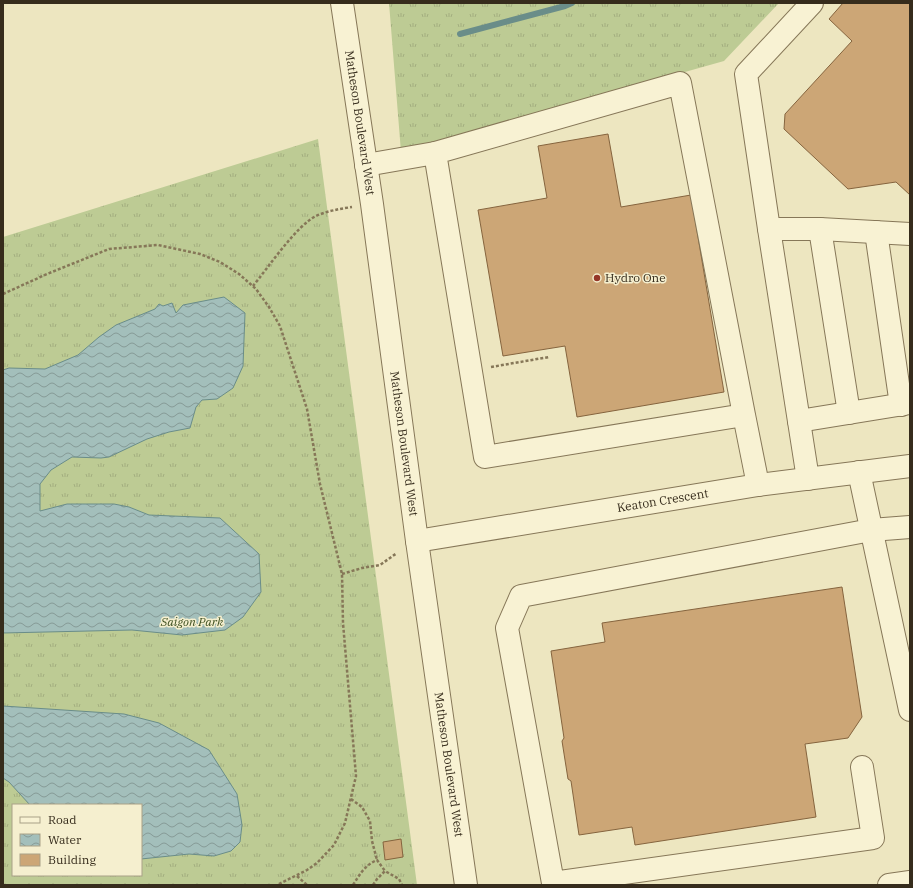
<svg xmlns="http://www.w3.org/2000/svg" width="913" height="888" font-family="'IBM Plex Serif',serif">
	<defs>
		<pattern id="grass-tufts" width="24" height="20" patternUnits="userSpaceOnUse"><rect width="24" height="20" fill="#bdcb94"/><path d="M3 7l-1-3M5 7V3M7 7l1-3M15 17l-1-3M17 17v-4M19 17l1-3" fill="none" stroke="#a3ae7f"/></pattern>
		<pattern id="water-waves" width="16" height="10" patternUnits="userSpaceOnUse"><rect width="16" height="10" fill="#a3bfbb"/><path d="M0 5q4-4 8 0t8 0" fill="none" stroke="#869b97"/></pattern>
	</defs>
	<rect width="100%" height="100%" fill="#ede6c0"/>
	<path fill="url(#grass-tufts)" fill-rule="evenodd" d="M389,3H779L724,61L401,152Z
		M318,139L417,885H3V237ZM13,805H141V875H13Z"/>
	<path fill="url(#water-waves)" stroke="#6a8d89" d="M224,297L245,313L243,366L233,388L217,399L202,400L196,407L190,428L169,432L147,439L109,457L101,458L72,457L51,470L40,484V511L67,504H114L129,507L149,515L220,518L259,554L261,592L243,617L225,630L182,635L132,630L3,633V370L9,368L45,369L78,355L99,337L116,325L155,309L159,304L163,306L172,303L176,313L183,305Z
		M3,706L124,714L159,723L209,750L237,794L242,825L240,842L231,851L214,856L189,854L141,859V805H30L9,782L3,778Z"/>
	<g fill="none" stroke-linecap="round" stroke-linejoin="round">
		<path stroke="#6a8d89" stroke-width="6" d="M460,34L565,6L572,3"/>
	</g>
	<path fill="#cca676" stroke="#85643e" d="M843,3H910V195L896,182L848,189L784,129L785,114L852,41L829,19Z
		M608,134L621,207L691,195L724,392L577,417L565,346L503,356L478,210L547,198L538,146Z
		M842,587L862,717L848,738L805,744L816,817L635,845L632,827L579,835L571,781L568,779L562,741L564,738L551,651L605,642L602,623Z
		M401,839L403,857L385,860L383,842Z"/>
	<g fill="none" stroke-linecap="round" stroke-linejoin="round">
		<g stroke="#867758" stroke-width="24">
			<g id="minor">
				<path id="s1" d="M342,3L372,204L417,541L466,885"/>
				<path d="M812,3L746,74L769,229H820L910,234"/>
				<path d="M366,165L435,153"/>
				<path d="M769,229L808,479"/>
				<path d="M820,229L849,413"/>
				<path d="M876,232L901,405"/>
				<path d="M744,415L680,83L435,153L485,457L744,415L758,485"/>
				<path d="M799,421L910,403"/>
				<path d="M859,472L910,710"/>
				<path id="s2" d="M417,541L758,485L910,466"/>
				<path d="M862,767L873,838L553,883L507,628L521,596L871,530L910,527"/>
				<path d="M889,885L910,882"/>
			</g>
		</g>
		<path stroke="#867758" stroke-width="2.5" stroke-dasharray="3 2" stroke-linecap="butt" d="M253,286C267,269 297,225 316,216C327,211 339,209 352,207
			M3,294L47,274L109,249L158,245L200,254L220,262L239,274L256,289L269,307L280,326L307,409L320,484L342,574L343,623L356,776L345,823L334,845L317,863L307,870L277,885
			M491,367L549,357
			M342,574L362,568L380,565L397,553
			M351,799L362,807L370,821L372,841L377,860
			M297,876L307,885
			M353,885C360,874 365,865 377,860L385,871
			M373,885L377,879L385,871L399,879L402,885"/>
		<use href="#minor" stroke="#f8f2d3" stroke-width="22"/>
	</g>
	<circle fill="#953728" stroke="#f5efcf" stroke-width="1.5" cx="597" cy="278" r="4"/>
	<g text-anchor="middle" stroke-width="3" stroke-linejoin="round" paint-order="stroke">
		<g font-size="12" fill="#362c1c" stroke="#f5efcf">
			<text dy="4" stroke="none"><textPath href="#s1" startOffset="121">Matheson Boulevard West</textPath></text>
			<text dy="4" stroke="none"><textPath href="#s1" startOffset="445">Matheson Boulevard West</textPath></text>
			<text dy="4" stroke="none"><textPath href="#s2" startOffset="249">Keaton Crescent</textPath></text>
			<text dy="4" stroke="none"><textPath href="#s1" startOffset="769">Matheson Boulevard West</textPath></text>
		</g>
		<g font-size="12" fill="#362c1c" stroke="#f5efcf" text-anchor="start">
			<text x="605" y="282">Hydro One</text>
		</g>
		<g font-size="12" font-style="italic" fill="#405223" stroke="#f5efcf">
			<text x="192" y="626">Saigon Park</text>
		</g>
	</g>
	<rect width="913" height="888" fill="none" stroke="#362c1c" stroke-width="8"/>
	<rect x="12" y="804" width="130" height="72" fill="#f5efcf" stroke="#a9a187"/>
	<rect x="20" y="817" width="20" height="6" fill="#f8f2d3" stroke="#a9a187"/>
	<text x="48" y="824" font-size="12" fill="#362c1c">Road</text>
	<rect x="20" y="834" width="20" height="12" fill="url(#water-waves)" stroke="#a9a187"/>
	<text x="48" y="844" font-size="12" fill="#362c1c">Water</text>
	<rect x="20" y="854" width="20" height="12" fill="#cca676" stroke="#a9a187"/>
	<text x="48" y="864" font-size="12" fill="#362c1c">Building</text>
</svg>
